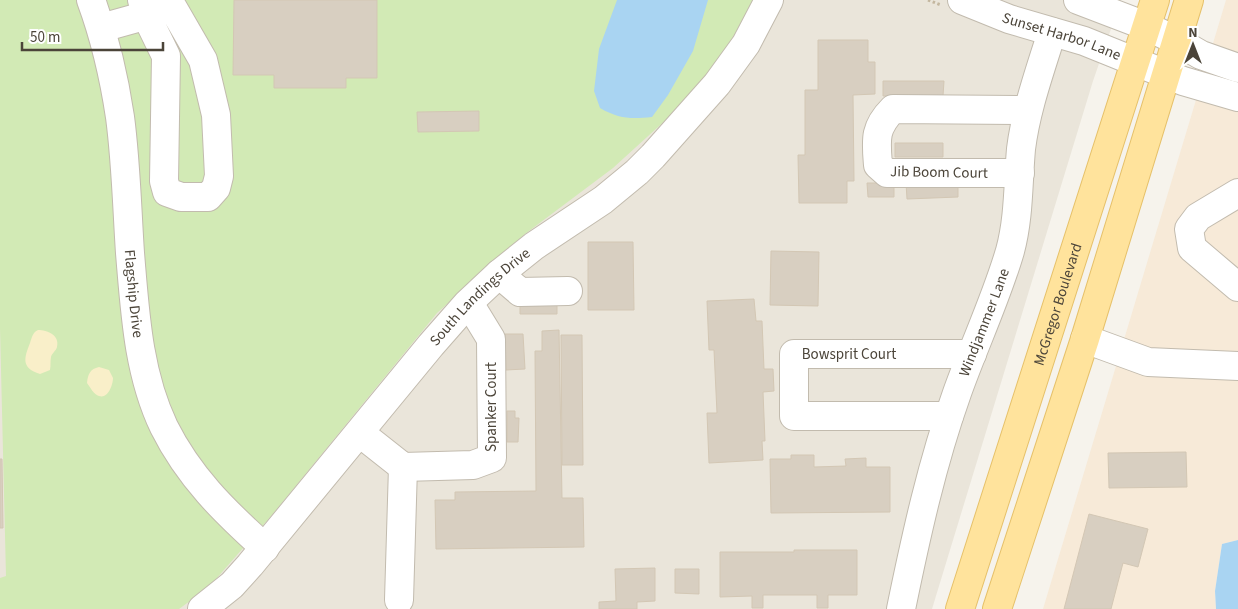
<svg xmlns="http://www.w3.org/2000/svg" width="1238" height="609" font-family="'Source Sans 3',sans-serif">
	<rect width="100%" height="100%" fill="#f6f3ec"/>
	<path fill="#eae5da" d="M0,0H1121L1093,81L932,609H0Z"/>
	<path fill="#f7ead8" d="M1226,0H1238V540L1222,544L1215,591L1216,609H1043Z"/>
	<path fill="#d2eab5" d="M0,0H753L724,54L680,107L613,168L525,234L437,313L272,515L209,587L179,609H0V578L6,576L0,328Z"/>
	<path fill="#f9efc9" d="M38,330C47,330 60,335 57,347C56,351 52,353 51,357C50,362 51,365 50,370L40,374C21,368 24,358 30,343C32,337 33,332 38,330Z
		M99,367L109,370L113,378C113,385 108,399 99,396C94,395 90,387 87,383C88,374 90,369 99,367Z"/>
	<path fill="#a9d4f2" d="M617,0H708L693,51L668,95L652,117C631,119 619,119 600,108L594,91L599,49Z
		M1238,540V609H1216L1215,591L1222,544Z"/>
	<path fill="#d8cfc1" stroke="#d3c7b4" d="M234,0H377V78H346V88H274V75H233Z
		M818,40H868V62H875V94L853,95L854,181H847V203H799L798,155H805V90H818Z
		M883,81H944L943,96H883Z
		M479,111V131L418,132L417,112Z
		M895,143H943V157H895Z
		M958,181V197L907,199L906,183Z
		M867,183H894V197H868Z
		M588,242H633L634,310H588Z
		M771,251L819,252L818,306L770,305Z
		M520,296H557V314H520Z
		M754,299L756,321H762L764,369H773L774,391L763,392L765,441H762L763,460L709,463L707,413H717L714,350H709L707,301Z
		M559,330L562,498H583L584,547L436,549L435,500H455V492L536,491L535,351H542V331Z
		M505,334H523L525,369L506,370Z
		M561,335H582L583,465H562Z
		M507,411H515V418H519L518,442H507Z
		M1186,452L1187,487L1109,488L1108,453Z
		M791,455H814V467L846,466L845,459L866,458V467H890V512L771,513L770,459H791Z
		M0,459H2L3,528H0Z
		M1089,514L1148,529L1138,567L1123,563L1111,609H1064Z
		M794,550H857V595H828V608H817V595H763V608H752V596L720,597V552H794Z
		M655,568V601L637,602V609H599V602L616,601L615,569Z
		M675,569H699V594L675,593Z"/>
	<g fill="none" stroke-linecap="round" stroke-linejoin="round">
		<g stroke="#c2bbae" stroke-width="30">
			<g id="minor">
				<path id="s1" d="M91,0C105,38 114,77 120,117C126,162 127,208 130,253C135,312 138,373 164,427C189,477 224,511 265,548"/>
				<path d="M142,0L146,15L166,56L164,181L167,192L181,197H208L216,188L219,176L216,115L203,60L173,8"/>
				<path id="s2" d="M962,0L1009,19L1084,41L1183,81L1238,97"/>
				<path d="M1078,0L1146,26L1175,40L1201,55L1238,68"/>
				<path d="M101,28L162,11"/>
				<path d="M1020,173H887L878,165C876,140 874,128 893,109L1028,110"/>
				<path d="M1238,193L1198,217L1189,229L1192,248L1238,287"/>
				<path d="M499,274L520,292L568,291"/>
				<path d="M1085,339L1148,362L1238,366"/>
				<path id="s3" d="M949,416H794V354H972"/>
				<path d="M360,433L403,467L473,465L492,458L491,339L469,303"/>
				<path d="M399,600L403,467"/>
				<path id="s4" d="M202,609L232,585L250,565L431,345L467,304L499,274L534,246L603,200L637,172L653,156L717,84L746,44L769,0"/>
				<path id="s5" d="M901,609C916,536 932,463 957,393C974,345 996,299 1010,251C1019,218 1018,183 1021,149C1026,109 1040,71 1052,32"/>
			</g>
		</g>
		<g stroke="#e6c16a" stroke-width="30">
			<g id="major">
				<path id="s6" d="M960,609L1155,0"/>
				<path d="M997,609L1085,339L1189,0"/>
			</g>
		</g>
		<path stroke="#c4b79f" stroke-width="3" stroke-dasharray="2.5 2.5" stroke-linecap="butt" d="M928,0L941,5"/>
		<use href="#minor" stroke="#fff" stroke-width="28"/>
		<use href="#major" stroke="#ffe39c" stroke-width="28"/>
	</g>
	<g text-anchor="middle" stroke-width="5" stroke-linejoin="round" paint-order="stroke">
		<g font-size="15" fill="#4b4439" stroke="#fff">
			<text dy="5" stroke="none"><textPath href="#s2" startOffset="106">Sunset Harbor Lane</textPath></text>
			<text transform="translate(939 172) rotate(1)" y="5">Jib Boom Court</text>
			<text dy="5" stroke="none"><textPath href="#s1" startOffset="298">Flagship Drive</textPath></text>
			<text dy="5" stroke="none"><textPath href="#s4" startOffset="419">South Landings Drive</textPath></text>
			<text dy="5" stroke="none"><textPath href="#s6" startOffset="320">McGregor Boulevard</textPath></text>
			<text dy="5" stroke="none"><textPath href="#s5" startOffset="299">Windjammer Lane</textPath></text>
			<text dy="5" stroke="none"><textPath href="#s3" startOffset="272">Bowsprit Court</textPath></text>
			<text transform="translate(491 407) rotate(-90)" y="5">Spanker Court</text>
		</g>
	</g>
	<g transform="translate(1193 45)" stroke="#ffffff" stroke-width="4" paint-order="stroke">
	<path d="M0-4L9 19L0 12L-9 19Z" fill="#4b4439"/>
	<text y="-8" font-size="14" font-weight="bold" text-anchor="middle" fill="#4b4439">N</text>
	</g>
	<path d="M22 42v8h141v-8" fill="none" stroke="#4b4439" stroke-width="2.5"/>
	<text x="30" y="42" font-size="15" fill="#4b4439" stroke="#ffffff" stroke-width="4" paint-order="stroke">50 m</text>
</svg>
